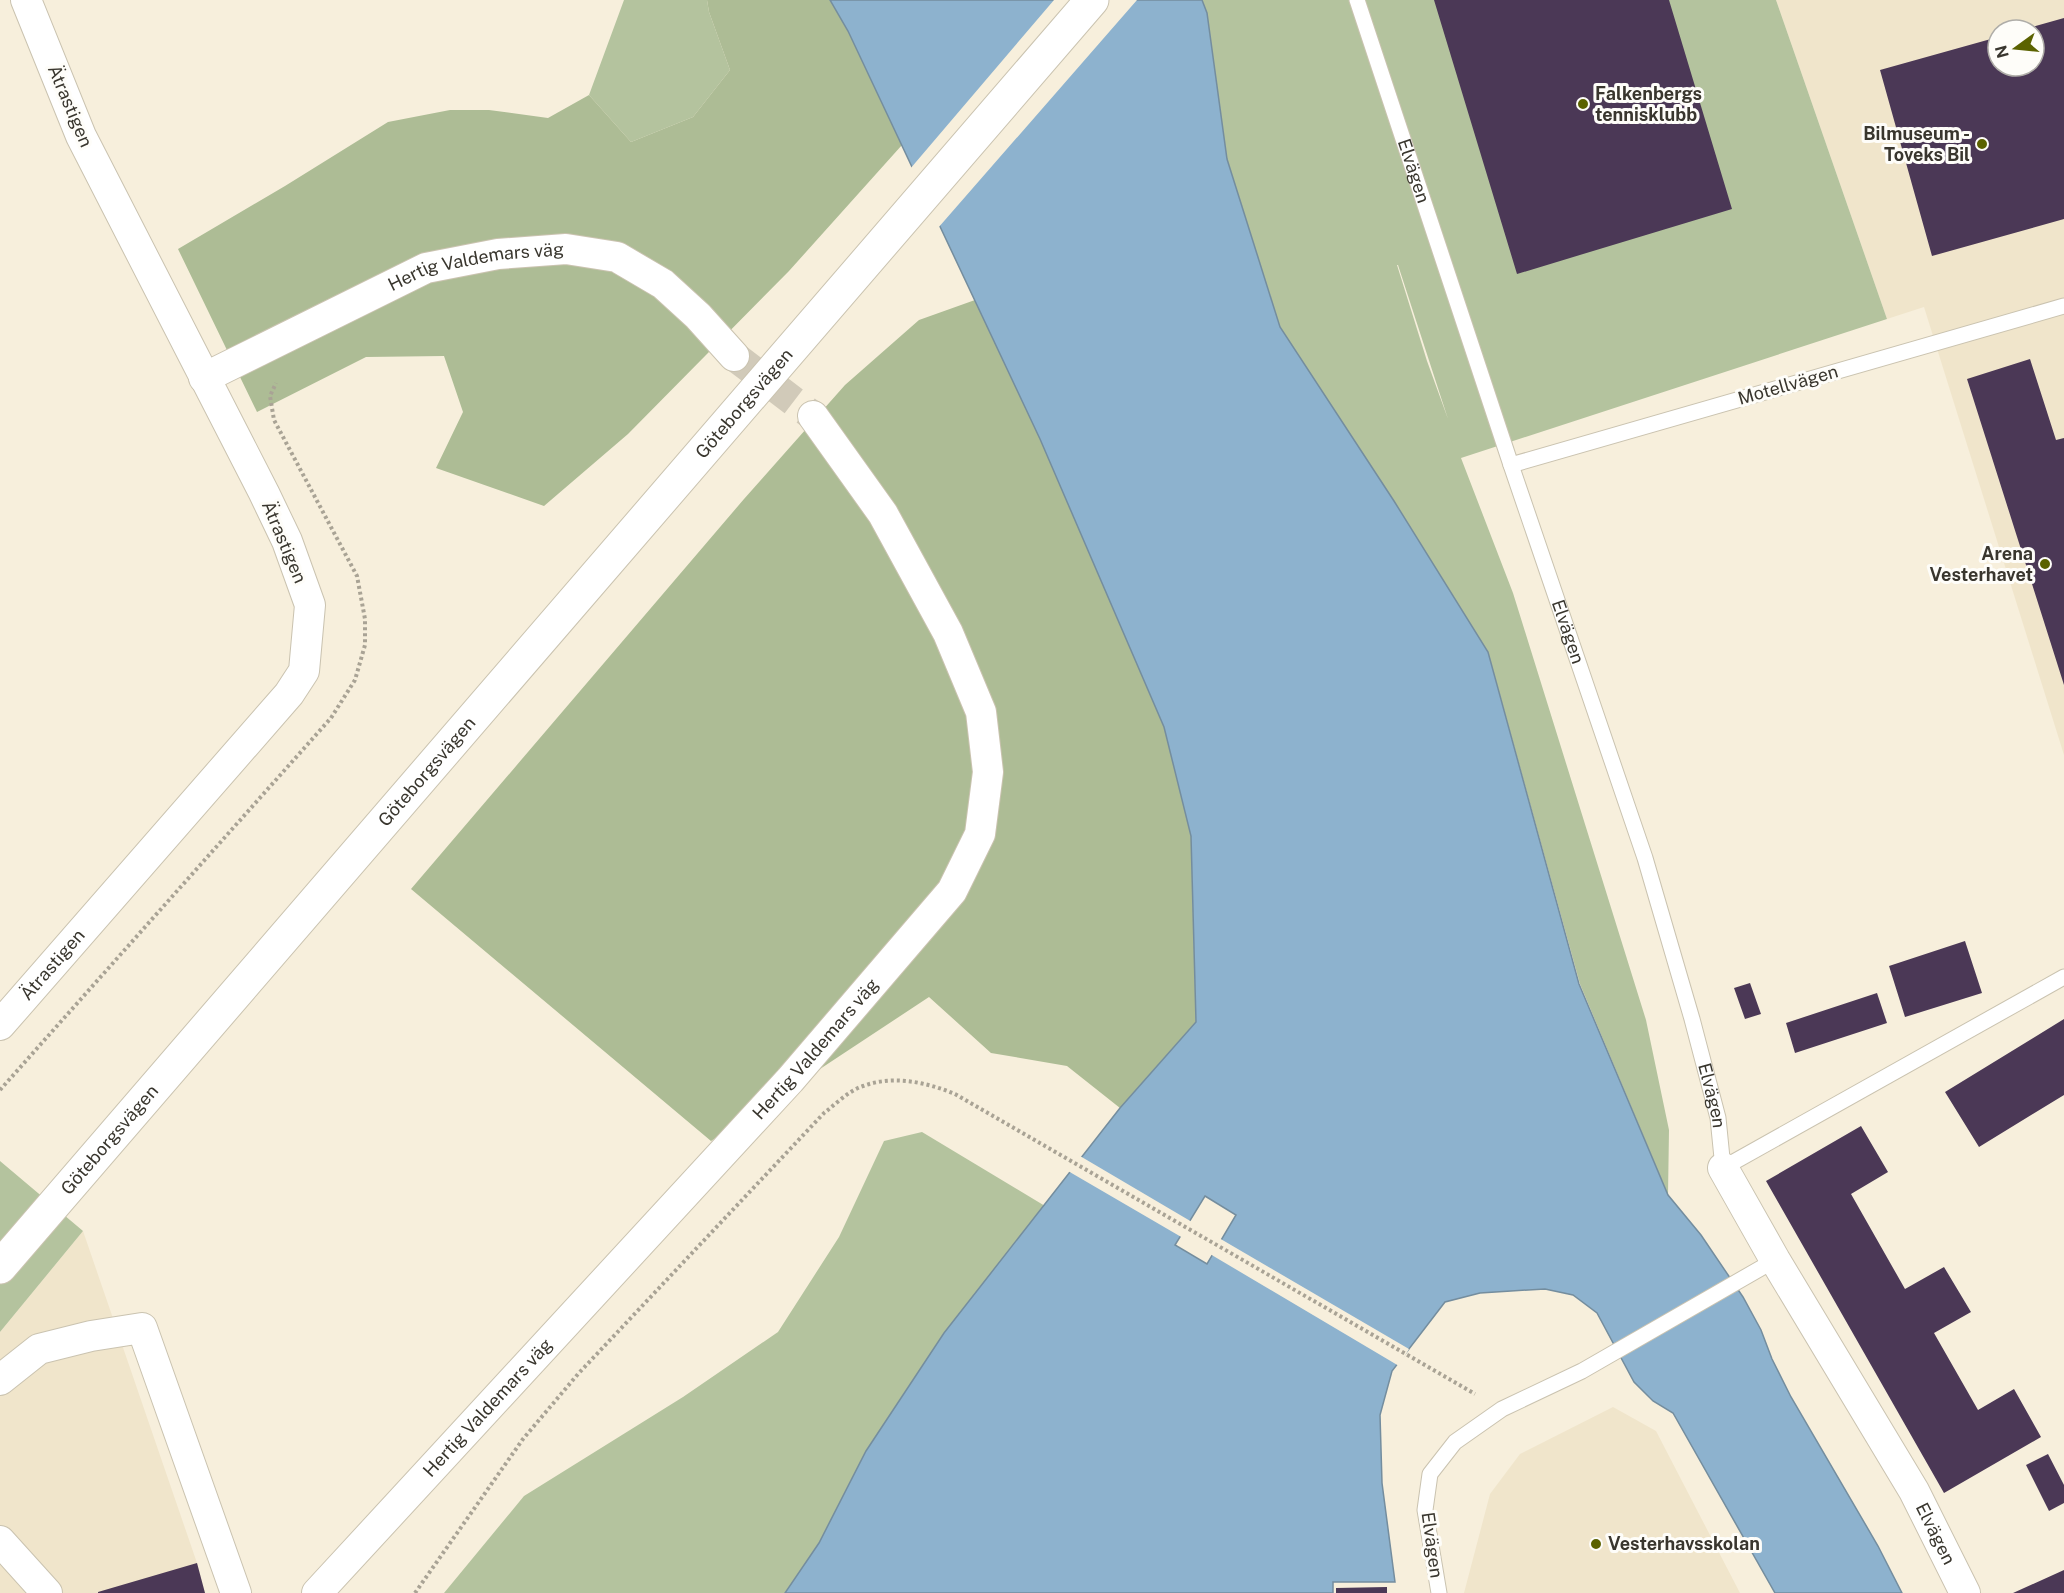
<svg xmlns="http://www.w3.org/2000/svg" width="2064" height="1593" font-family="'Public Sans',sans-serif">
	<rect width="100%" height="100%" fill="#f7efdc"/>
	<path fill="#f0e5cb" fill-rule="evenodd" d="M1776,0H2064V755L1924,307L1887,319ZM1998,30H2034V66H1998Z
		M83,1231L197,1563L205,1593H0V1332Z
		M1613,1407L1656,1431L1740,1593H1464L1490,1494L1520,1454Z"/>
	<path fill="#b4c39e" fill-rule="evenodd" d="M624,0H707L709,12L730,70L693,117L631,142L589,95Z
		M1202,0H1776L1887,319L1461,458L1513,593L1646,1020L1669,1130L1668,1195L1580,984L1488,652L1394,501L1280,327L1227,159L1207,13ZM1397,265H1398L1448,419L1427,361Z
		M922,1132L1045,1206L944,1333L866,1451L819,1543L785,1593H444L524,1496L683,1397L778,1332L839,1237L884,1141Z
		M0,1161L83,1231L0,1332Z"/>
	<path fill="#adbc95" d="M707,0H830L848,31L902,145L789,271L628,434L544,506L436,468L463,412L444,356L366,357L257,412L178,249L285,186L388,122L450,110H489L548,118L589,95L631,142L693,117L730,70L709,12Z
		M975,300L1041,439L1164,727L1191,836L1196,1022L1120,1108L1067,1066L991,1053L929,997L711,1141L411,889L744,499L845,385L919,320Z"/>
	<path fill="#8db2ce" stroke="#748d9e" stroke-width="1.5" fill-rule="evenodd" d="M830,0H1202L1207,13L1227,159L1280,327L1394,501L1488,652L1579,984L1668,1195L1701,1235L1743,1297L1761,1330L1772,1359L1791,1397L1878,1546L1902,1593H1775L1673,1413L1653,1401L1634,1382L1597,1313L1573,1295L1545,1289L1511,1291L1480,1293L1445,1302L1392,1371L1380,1415L1382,1483L1395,1582H1333V1593H785L819,1543L866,1451L944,1333L1120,1108L1196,1022L1191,836L1164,727L1040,439L848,31ZM1205,1196L1236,1215L1207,1264L1175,1245Z"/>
	<path fill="#f7efdc" d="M1054,0H1137L938,228L910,169Z
		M1080,1156L1192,1222L1183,1238L1068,1171Z
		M1219,1238L1409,1349L1399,1366L1210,1254Z"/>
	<path fill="#4b3856" d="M1434,0H1669L1732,209L1517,274Z
		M2064,18V219L1932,256L1880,70L1998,37V66H2034V30L2025,29Z
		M2030,359L2056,440L2064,438V685L1967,379Z
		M1965,941L1982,993L1905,1017L1889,966Z
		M1750,983L1761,1014L1745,1019L1734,988Z
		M1877,993L1887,1023L1795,1053L1786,1023Z
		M2064,1019V1095L1979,1147L1945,1092Z
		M1861,1126L1888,1172L1851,1194L1905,1289L1944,1267L1971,1312L1934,1333L1978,1410L2014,1389L2041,1437L1944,1493L1766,1181Z
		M2048,1454L2064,1485V1503L2049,1511L2026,1465Z
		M197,1563L205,1593H98V1592Z
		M2064,1570V1593H2013Z
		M1387,1587V1593H1336V1588Z"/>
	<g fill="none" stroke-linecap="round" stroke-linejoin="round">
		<path stroke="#d1cab9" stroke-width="30" stroke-dasharray="30 15" stroke-linecap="butt" d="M734,356L813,416"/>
		<g stroke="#cac3b0" stroke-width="17">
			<g id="lane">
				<path id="s1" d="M1357,0L1511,465L1645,858L1692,1019L1718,1118L1723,1168L2064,977"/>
				<path d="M1511,465L2064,306"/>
				<path d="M1439,1593L1425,1510L1430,1474L1455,1442L1502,1409L1582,1371L1775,1260"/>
			</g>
		</g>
		<g stroke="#cac3b0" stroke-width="32">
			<g id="street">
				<path id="s2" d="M204,378L426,268L498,254L566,249L617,257L663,284L698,316L734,356"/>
				<path id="s3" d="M0,1025L289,694L304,671L310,605L287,541L264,493L81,136L26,0"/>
				<path id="s4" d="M1723,1168L1775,1260L1914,1491L1965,1593"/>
				<path d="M0,1380L39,1349L91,1336L142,1328L236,1593"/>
				<path d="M0,1541L47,1593"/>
				<path id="s5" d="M317,1593L790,1080L952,891L980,834L988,772L981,712L948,633L883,514L813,416"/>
			</g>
		</g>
		<g stroke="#cac3b0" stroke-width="35">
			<g id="secondary">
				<path id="s6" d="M0,1267L1092,0"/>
			</g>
		</g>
		<path stroke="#a9a395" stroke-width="4" stroke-dasharray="3 3" stroke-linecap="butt" d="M0,1090L331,718L355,680L365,645V619L357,576L274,420L270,396L276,383
			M415,1593L523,1439L578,1374L824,1113C836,1104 848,1091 863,1086C893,1075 926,1082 955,1094L1475,1394"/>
		<use href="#lane" stroke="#fff" stroke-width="15"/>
		<use href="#street" stroke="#fff" stroke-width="30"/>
		<use href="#secondary" stroke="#fff" stroke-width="33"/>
	</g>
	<g fill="#5b6200" stroke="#fefdf9" stroke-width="2">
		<circle cx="1583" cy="104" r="6"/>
		<circle cx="1982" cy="144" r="6"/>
		<circle cx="2045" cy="564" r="6"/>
		<circle cx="1596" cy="1544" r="6"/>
	</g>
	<g text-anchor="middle" stroke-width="6" stroke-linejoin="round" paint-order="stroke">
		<g font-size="18" font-weight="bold" fill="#39362e" stroke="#fefdf9" text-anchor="start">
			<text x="1595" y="100">Falkenbergs<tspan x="1595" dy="21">tennisklubb</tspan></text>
			<text x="1970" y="140" text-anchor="end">Bilmuseum -<tspan x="1970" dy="21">Toveks Bil</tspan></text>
			<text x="2033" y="560" text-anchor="end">Arena<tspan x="2033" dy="21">Vesterhavet</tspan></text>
			<text x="1608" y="1550">Vesterhavsskolan</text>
		</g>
		<g font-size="18" fill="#39362e" stroke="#fefdf9">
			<text transform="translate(70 106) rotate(67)" y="6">Ätrastigen</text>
			<text dy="6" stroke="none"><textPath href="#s1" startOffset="180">Elvägen</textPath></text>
			<text dy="6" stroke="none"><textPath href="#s2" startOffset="297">Hertig Valdemars väg</textPath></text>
			<text transform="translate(1788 385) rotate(-16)" y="6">Motellvägen</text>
			<text dy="6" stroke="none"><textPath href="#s6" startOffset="1140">Göteborgsvägen</textPath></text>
			<text transform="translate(284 542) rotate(67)" y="6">Ätrastigen</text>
			<text dy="6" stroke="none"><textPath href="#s1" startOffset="666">Elvägen</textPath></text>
			<text dy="6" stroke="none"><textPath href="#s6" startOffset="654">Göteborgsvägen</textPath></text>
			<text dy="6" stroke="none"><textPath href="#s3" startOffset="80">Ätrastigen</textPath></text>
			<text dy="6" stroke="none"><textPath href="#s5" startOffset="738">Hertig Valdemars väg</textPath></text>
			<text dy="6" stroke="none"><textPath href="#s1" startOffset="1152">Elvägen</textPath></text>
			<text dy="6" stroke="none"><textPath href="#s6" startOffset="168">Göteborgsvägen</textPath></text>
			<text dy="6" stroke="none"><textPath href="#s5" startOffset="252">Hertig Valdemars väg</textPath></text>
			<text dy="6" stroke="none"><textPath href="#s4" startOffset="423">Elvägen</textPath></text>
			<text transform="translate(1432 1545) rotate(82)" y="6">Elvägen</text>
		</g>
	</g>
	<g transform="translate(2016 48) rotate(255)"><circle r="28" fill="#fefdf9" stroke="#afada8" stroke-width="1.5"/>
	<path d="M0-4.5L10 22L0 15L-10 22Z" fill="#5b6200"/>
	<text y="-9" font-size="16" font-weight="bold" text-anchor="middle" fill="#39362e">N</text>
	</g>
</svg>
